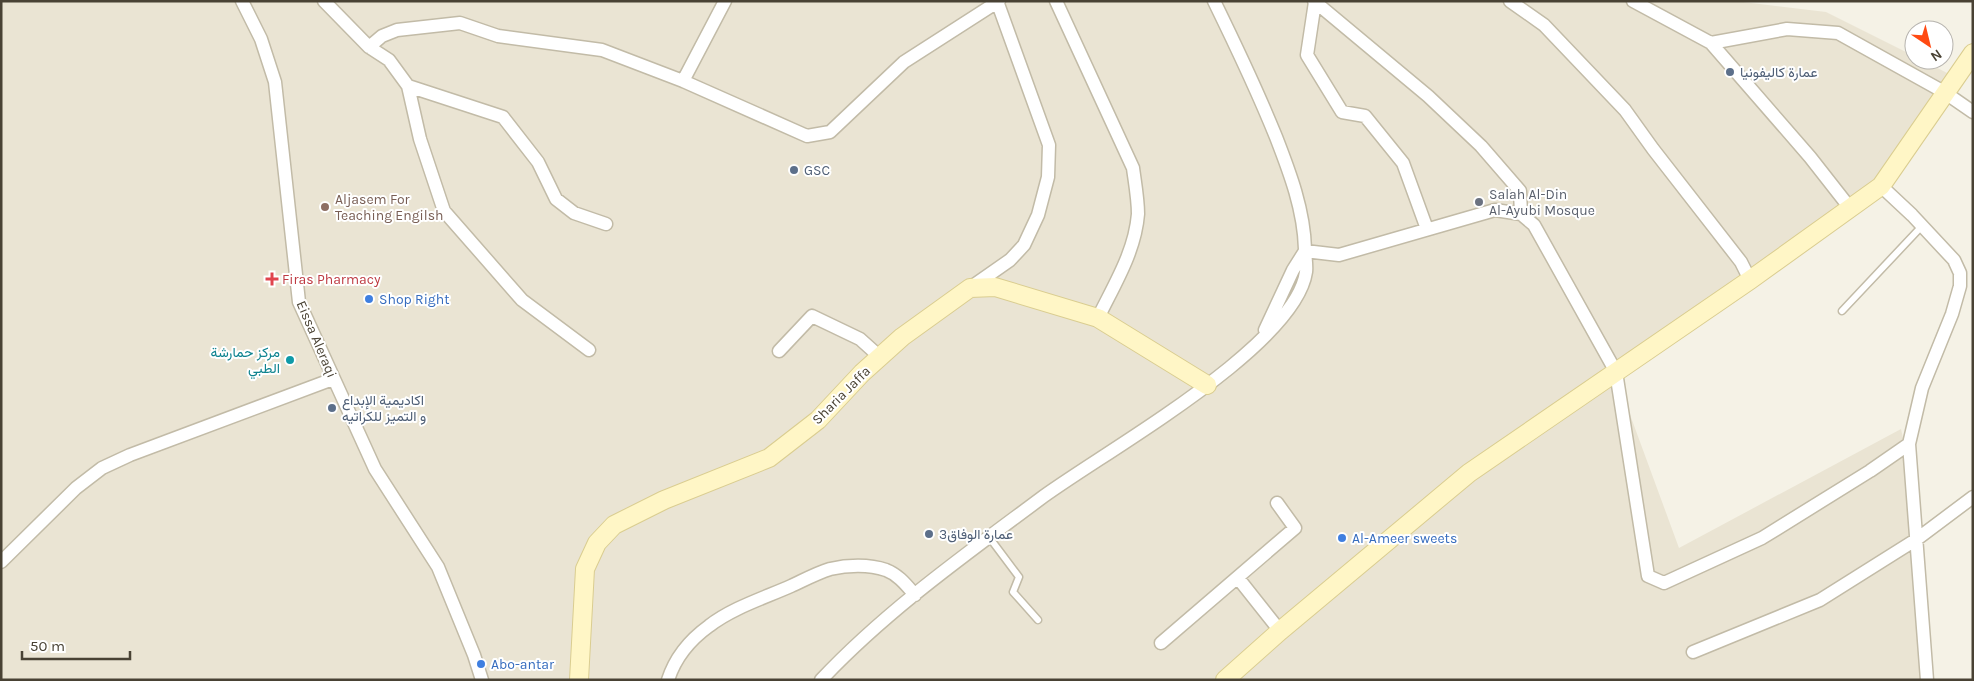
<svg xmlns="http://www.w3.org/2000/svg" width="1974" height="681" font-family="Karla,Vazirmatn,sans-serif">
	<rect width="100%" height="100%" fill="#f5f2e6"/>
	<path fill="#eae4d3" d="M1,1H1735L1826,12L1914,56V60H1922L1949,74L1886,192L1618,382L1679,548L1901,429L1919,510L1931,680H1Z"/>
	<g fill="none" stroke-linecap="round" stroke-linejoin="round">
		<g stroke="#c2bba7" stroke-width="9">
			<path id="lane" d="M1842,311L1922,226
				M989,537L1019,577L1013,592L1038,620"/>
		</g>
		<g stroke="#c2bba7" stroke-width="15">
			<path id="street" d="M242,1L261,39L275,82L299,302L375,469L438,567L474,655L482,680
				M324,1L369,47L389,60L408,86L420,139L444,211L522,300L589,350
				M1056,1L1133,168C1135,183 1138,199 1138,214C1135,252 1114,285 1098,318
				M1314,1L1428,96L1481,146L1520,191L1521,214
				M1510,1L1544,25L1625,110L1653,149L1741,262L1750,280
				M1633,1L1711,43L1810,157L1850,208
				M1315,2L1307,55L1342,112L1365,116L1403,163L1427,229
				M1711,43L1787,29L1838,33L1944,92L1973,112
				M369,47L382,36L397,30L460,23L498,36L602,50L683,81L807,136L830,132L904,62L999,1
				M683,81L725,1
				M408,86L503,117L538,162L556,199L574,213L606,224
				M1881,186L1912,215L1954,260L1960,273V286L1952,314L1922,388L1909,444L1927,680
				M1305,251L1339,255L1495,210L1521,214L1534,225L1616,372L1648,576L1664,583L1762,538L1870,471L1909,444
				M970,288L1010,260L1024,245L1038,215L1048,177L1049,145L997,1
				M1265,330L1293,270L1305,251
				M779,351L812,316L860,339L880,357
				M1,562L76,488L102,468L130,455L333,379
				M1238,578L1280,631
				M1161,643L1295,528L1277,503
				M1693,652L1820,600L1917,539L1973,497
				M668,680C675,658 691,639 709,626C732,608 764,598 791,586C804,580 817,573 830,569C847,565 869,564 886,570C899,575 907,586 915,595
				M821,680C886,611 965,555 1040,499C1102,453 1295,347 1306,272C1307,265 1305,257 1305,249C1304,210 1290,173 1276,137C1257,90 1236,46 1214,1"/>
		</g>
		<g stroke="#dacd90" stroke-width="20">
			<path id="secondary" d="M579,680L585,569L597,543L614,525L664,500L769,458L818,420L862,373L902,337L970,288L995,287L1098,318L1207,385
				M1225,680L1280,631L1469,473L1750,280L1881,186L1973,53"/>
		</g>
		<use href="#lane" stroke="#fff" stroke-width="6"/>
		<use href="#street" stroke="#fff" stroke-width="12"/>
		<use href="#secondary" stroke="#fff6c6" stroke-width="18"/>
	</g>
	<g fill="#5c6f8a" stroke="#fff" stroke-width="2">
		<circle cx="1730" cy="72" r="5"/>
		<circle cx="794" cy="170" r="5"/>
		<circle cx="332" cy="408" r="5"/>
		<circle cx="929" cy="534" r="5"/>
	</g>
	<circle fill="#6b7280" stroke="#fff" stroke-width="2" cx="1479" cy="202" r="5"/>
	<circle fill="#8d6e63" stroke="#fff" stroke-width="2" cx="325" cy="207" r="5"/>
	<path fill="#e0444e" stroke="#fff" stroke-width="2" d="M269.5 271.5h5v5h5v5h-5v5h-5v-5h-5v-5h5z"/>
	<g fill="#3f7fe0" stroke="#fff" stroke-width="2">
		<circle cx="369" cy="299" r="5"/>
		<circle cx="1342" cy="538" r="5"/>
		<circle cx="481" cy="664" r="5"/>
	</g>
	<circle fill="#0f9aa8" stroke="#fff" stroke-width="2" cx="290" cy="360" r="5"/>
	<g text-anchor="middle" stroke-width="4" stroke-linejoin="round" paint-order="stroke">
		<g font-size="14" fill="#4e5e75" stroke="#fff" text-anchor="start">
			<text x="1740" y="77">عمارة كاليفونيا</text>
			<text x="804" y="175">GSC</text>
			<text x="342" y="405">اكاديمية الإبداع<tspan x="342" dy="16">و التميز للكراتيه</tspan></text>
			<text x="939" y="539">عمارة الوفاق3</text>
		</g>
		<g font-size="14" fill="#5b616d" stroke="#fff" text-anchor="start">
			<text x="1489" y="199">Salah Al-Din<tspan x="1489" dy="16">Al-Ayubi Mosque</tspan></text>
		</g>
		<g font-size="14" fill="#785e54" stroke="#fff" text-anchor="start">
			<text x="335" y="204">Aljasem For<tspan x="335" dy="16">Teaching Engilsh</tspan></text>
		</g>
		<g font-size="14" fill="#be3a42" stroke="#fff" text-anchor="start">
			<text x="282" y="284">Firas Pharmacy</text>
		</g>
		<g font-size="14" fill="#366cbe" stroke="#fff" text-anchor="start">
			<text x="379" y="304">Shop Right</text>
			<text x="1352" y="543">Al-Ameer sweets</text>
			<text x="491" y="669">Abo-antar</text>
		</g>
		<g font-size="14" fill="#494234" stroke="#fff">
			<text transform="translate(317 339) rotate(67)" y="5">Eissa Aleraqi</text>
			<text transform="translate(841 395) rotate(-45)" y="5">Sharia Jaffa</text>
		</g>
		<g font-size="14" fill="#0d838f" stroke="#fff" text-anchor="end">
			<text x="280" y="357">مركز حمارشة<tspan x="280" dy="16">الطبي</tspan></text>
		</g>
	</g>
	<rect width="1974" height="681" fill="none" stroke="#494234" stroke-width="5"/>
	<g transform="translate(1929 45) rotate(145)"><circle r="24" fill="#ffffff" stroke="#b6b3ae"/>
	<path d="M0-4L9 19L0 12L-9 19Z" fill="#ff4a13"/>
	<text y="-8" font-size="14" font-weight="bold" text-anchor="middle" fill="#494234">N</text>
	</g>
	<path d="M22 651v8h108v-8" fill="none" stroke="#494234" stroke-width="2.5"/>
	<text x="30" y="651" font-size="15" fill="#494234" stroke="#ffffff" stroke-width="4" paint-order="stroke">50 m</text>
</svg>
